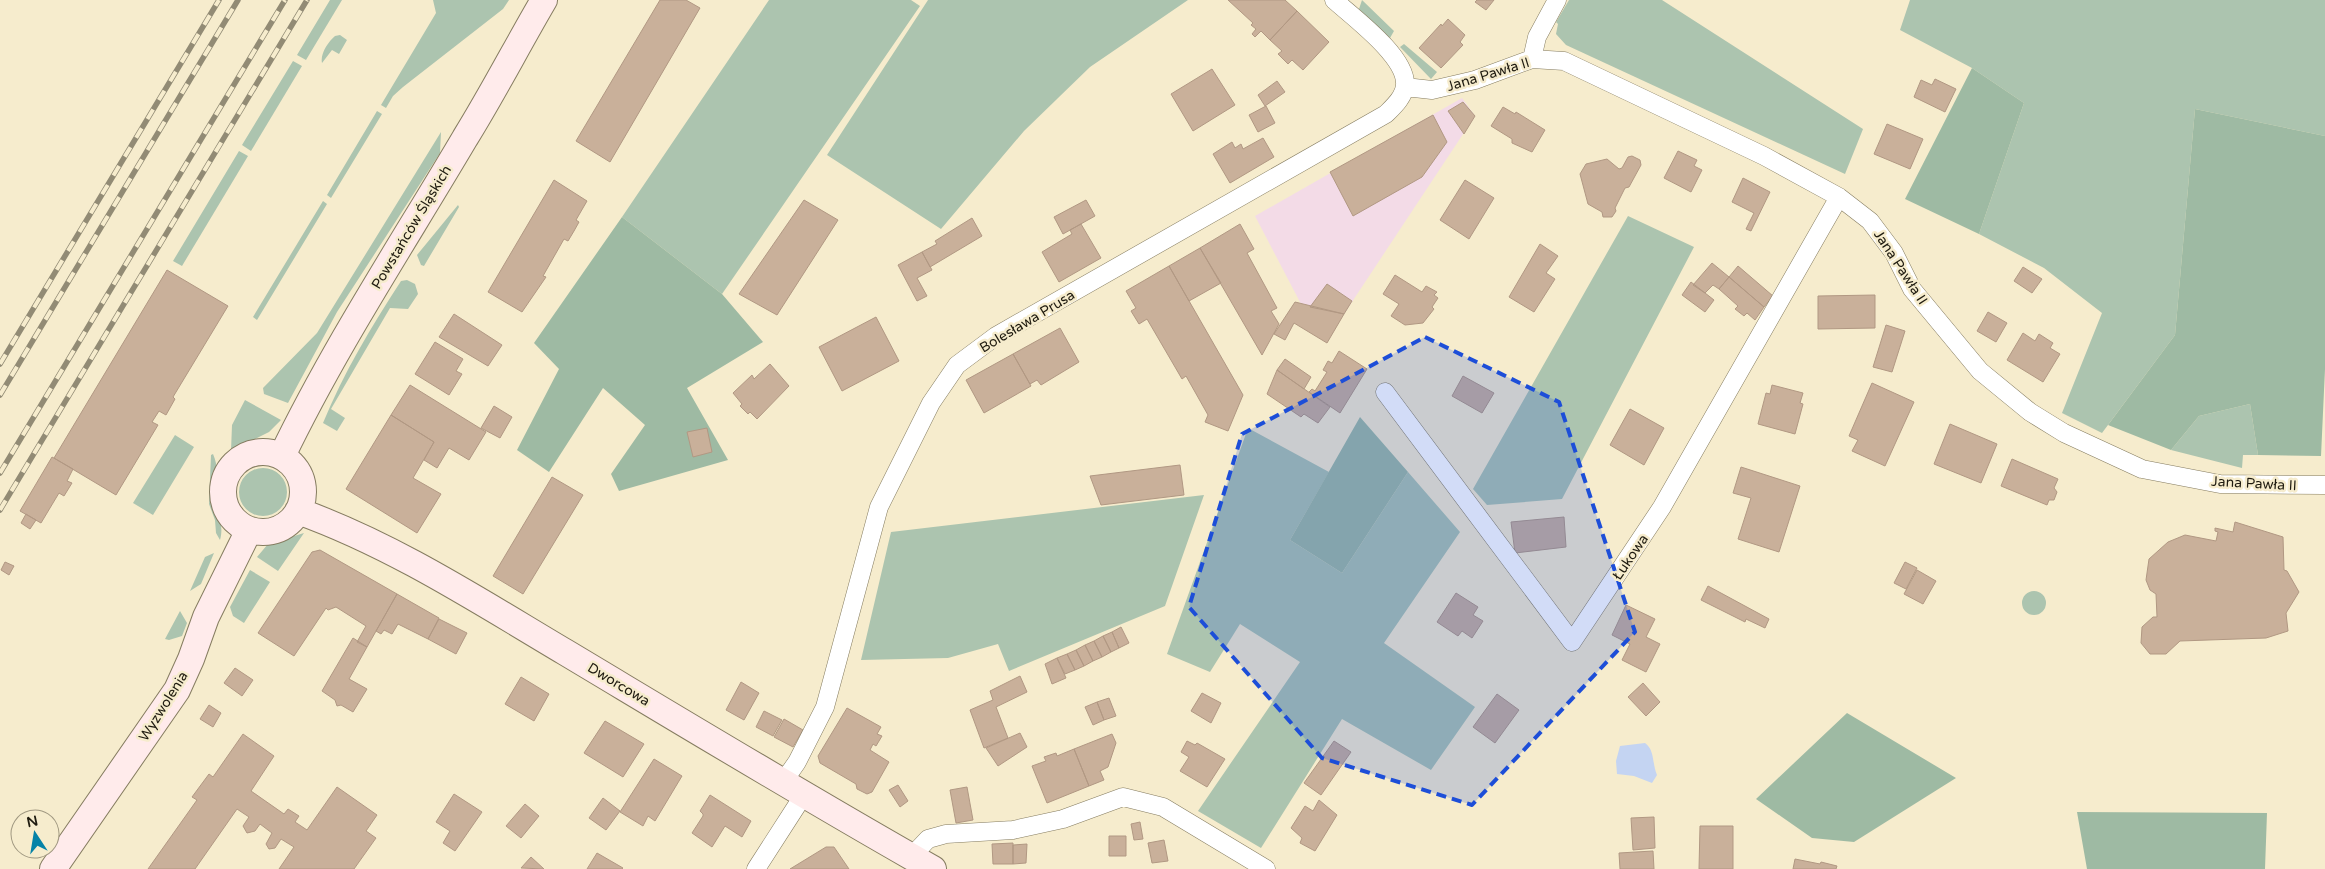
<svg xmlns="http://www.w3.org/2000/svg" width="2325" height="869" font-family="'Varela Round',sans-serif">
	<rect width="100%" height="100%" fill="#f6eccd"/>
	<path fill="#f3dbe7" d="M1462,98L1475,116L1344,314L1301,304L1255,216Z"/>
	<path fill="#acc4af" d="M330,0H342L306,60L297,55Z
		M433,0H509L503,9L403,87L393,96L386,108L381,105L436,13Z
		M769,0H911L920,6L722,294L622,217Z
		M928,0H1188L1090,67L1024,131L941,229L827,155Z
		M1362,0L1394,31L1390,38L1359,9Z
		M1569,0H1662L1863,129L1845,174L1566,45L1556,34L1558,24L1556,22Z
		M1910,0H2325V136L2195,109L2175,335L2102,433L2062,413L2102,313L2044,268L1979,234L2024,103L1972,68L1900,30Z
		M340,35L347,40L339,54L332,50L322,63C320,54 328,42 335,36Z
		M1404,44L1437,72L1431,79L1400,47Z
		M293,61L302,66L251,151L242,145Z
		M377,111L382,114L331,198L327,195Z
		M441,132L440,153L337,312L288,403L264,394L263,388L317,333Z
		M239,151L248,156L182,266L173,261Z
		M323,201L327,204L257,320L253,317Z
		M458,205L459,207L424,266L421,265L417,255Z
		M1628,216L1694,247L1562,499L1487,505L1473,489Z
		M407,280L415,284L418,294L408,309L390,308L331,409L345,418L337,431L323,423C344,372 371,327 401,281Z
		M245,400L281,420L269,432L231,451L232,425Z
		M2250,404L2258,455H2243L2242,468L2171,450L2199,416Z
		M1248,428L1329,472L1290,540L1342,573L1408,472L1460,532L1384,643L1475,707L1431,770L1342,719L1261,848L1198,811L1300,662L1240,624L1210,672L1167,654Z
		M175,435L194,447L153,515L133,503Z
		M213,454C221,473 213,476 214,493C215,510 225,523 220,540L216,533L215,520L209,504L211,455Z
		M239 492a24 24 0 1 1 48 0a24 24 0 1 1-48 0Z
		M1204,495L1165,606L1009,671L998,644L948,658L861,660L891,532Z
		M304,533L278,571L257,557L268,544Z
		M214,553L201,584L190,591L205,557Z
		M250,570L270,582L244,623L233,616L230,607Z
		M2022 603a12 12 0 1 1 24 0a12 12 0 1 1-24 0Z
		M180,611L187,623L182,636L169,640L165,639Z"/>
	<path fill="#9ebaa3" d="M1972,68L2024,103L1979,234L1905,199Z
		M2195,109L2325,136V369L2321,456L2258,455L2250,404L2199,416L2171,450L2108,425L2175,335Z
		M622,217L722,294L763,342L687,388L728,460L619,491L611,474L645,425L603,388L549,472L517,450L559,369L534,343Z
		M1360,417L1408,472L1342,573L1290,540Z
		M1847,713L1956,778L1854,842L1812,838L1756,799Z
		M2077,812L2267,813L2265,869H2087Z"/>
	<path fill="#c4d4f2" d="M1645,743C1655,750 1652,764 1657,775L1652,783L1634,776L1617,774L1616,761L1620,746Z"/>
	<path fill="#c9b09a" stroke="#b19883" d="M660,0H686L700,8L610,162L576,141Z
		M1228,0H1285L1297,11L1270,40L1261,31L1255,37L1252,34L1256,29L1251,25L1253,23Z
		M1477,0H1494L1486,10L1475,2Z
		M1297,11L1329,42L1303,70L1292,60L1288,64L1278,54L1282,51L1270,40Z
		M1448,19L1465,35L1460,42L1463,45L1441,68L1419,48L1441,24L1442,26Z
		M1212,69L1235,105L1193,131L1171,94Z
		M1935,79L1956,89L1945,112L1914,97L1921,80L1932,85Z
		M1277,81L1285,92L1265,106L1258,95Z
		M1463,102L1475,116L1464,134L1448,111Z
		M1266,106L1275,123L1258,132L1249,115Z
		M1503,107L1515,114L1516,112L1545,130L1532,152L1512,143V139L1491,126Z
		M1433,115L1447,142L1422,177L1353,216L1330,172Z
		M1887,124L1923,139L1910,169L1874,154Z
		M1263,138L1274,157L1230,183L1213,154L1232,142L1235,148L1241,144L1243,149Z
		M1678,151L1697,160L1694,166L1702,170L1691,192L1664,178Z
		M1632,156L1640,160L1641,165L1629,187L1625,188L1615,208L1616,211L1612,217H1603L1602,212L1588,204L1580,174L1586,164L1607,159L1619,169L1622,168L1628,157Z
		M1743,178L1770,192L1751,231L1746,229L1754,213L1732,202Z
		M554,180L587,201L576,220L579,222L574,231L568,241L564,239L543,276L546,277L522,312L488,292Z
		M1465,180L1494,198L1469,239L1440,220Z
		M804,200L838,220L777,315L739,294Z
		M1086,200L1095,216L1063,234L1054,217Z
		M972,218L982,236L930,267L922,252L937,244L935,241Z
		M1081,224L1101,258L1059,282L1042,252L1072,234L1070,230Z
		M1240,224L1254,249L1247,253L1277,308L1271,311L1279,324L1262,355L1200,248Z
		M1540,244L1558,256L1546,273L1555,279L1534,312L1509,297Z
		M1200,248L1221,283L1189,301L1169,266Z
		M922,252L932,270L917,278L927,296L917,301L898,265Z
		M1712,263L1729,277L1719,289L1713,285L1705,293L1693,285Z
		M1169,266L1243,395L1228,431L1205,422L1208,415L1186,376L1182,379L1147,319L1139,324L1131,311L1136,308L1126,291Z
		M1738,266L1773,296L1764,307L1729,277Z
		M2023,267L2042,279L2032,293L2014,281Z
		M167,270L228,306L173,397L175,399L166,415L159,411L152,422L158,425L116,495L54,458Z
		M1395,275L1422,292L1426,286L1437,292L1434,295L1438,298L1432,307L1434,309L1423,323L1405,325L1391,316L1399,304L1383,294Z
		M1729,277L1764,307L1755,320L1747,313L1744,316L1735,309L1738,306L1719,289Z
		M1691,282L1714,300L1705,312L1682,295Z
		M1327,284L1352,301L1344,314L1310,307Z
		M1875,295V328L1818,329V296Z
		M1295,302L1344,314L1327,343L1294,323L1285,340L1274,334Z
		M1988,312L2007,323L1996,342L1977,331Z
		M454,314L502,345L488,366L439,337Z
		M876,317L899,361L842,391L819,347Z
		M1886,325L1905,331L1892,372L1873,367Z
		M1060,328L1079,362L1041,385L1037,380L1030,384L1013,354Z
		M2023,333L2035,341L2039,334L2053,343L2050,348L2060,354L2043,382L2007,360Z
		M435,342L463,359L456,371L462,374L449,395L415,374Z
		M1339,351L1367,369L1340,413L1309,392L1312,389L1315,391L1327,372L1323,370L1328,361L1332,363Z
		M1013,354L1031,386L984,413L966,380Z
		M1285,359L1311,377L1304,389L1277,370Z
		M770,364L789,386L757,419L750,412L748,414L740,406L742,404L733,393L752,375L754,379Z
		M1277,370L1330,407L1318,423L1304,414L1301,417L1267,394Z
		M1463,376L1494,393L1482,413L1452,396Z
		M1872,383L1914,402L1885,466L1852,451L1858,440L1849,436Z
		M410,385L486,432L469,460L449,448L437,468L424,460L434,442L391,415Z
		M1772,385L1803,393L1800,403L1803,404L1795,434L1758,424L1766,393L1770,394Z
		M494,406L512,417L500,438L481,428Z
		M1630,409L1664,428L1644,465L1610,445Z
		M391,415L434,442L413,478L441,494L417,533L346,489Z
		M1950,424L1997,444L1981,483L1934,464Z
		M707,428L712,452L693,457L687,432Z
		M52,457L73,469L67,481L72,483L64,496L59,493L41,523L20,511Z
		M2012,459L2058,479L2054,488L2057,492L2054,500H2049L2047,505L2001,486Z
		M1180,465L1184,495L1101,505L1090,476Z
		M1741,467L1800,486L1779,552L1738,539L1751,498L1733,493Z
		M552,477L583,495L523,594L493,576Z
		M26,514L36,520L30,529L21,523Z
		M1564,517L1566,547L1515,553L1511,522Z
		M2235,522L2283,537L2284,570L2287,571L2299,592L2286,613L2288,631L2266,638L2180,641L2166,654H2150L2141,643L2142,627L2153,617H2157L2156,594L2150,590L2146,580L2149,559L2168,542L2185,535L2216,541L2218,532L2215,531V528L2233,532Z
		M320,550L397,594L367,647L357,642L366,626L336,607L328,610L326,608L294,656L258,633L312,552Z
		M5,562L14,566L9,575L1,570Z
		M1905,562L1917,568L1906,589L1894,583Z
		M1917,570L1936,581L1923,604L1904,594Z
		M1708,586L1769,619L1765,628L1746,619L1745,622L1701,600Z
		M1456,593L1478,607L1473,615L1483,621L1472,638L1462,631L1458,636L1437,622Z
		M397,594L439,618L428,639L398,624L392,634L384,630L381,634L376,631Z
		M1626,605L1655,619L1646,637L1660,644L1646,672L1622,660L1630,644L1612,635Z
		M439,619L467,633L456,654L428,639Z
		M1121,627L1129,643L1119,648L1112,632Z
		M1112,632L1119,648L1111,652L1103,636Z
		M1103,636L1111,652L1102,657L1094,641Z
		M353,638L367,647L349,679L367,689L353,712L341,705L337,706L335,700L322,691Z
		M1094,641L1102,657L1093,661L1085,645Z
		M1085,645L1093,661L1084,666L1076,650Z
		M1076,650L1084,666L1075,670L1067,654Z
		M1067,654L1075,670L1065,674L1057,658Z
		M1057,658L1066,678L1052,684L1045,664Z
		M235,668L253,680L242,696L224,683Z
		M1020,676L1027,692L996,707L1008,738L984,748L970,710L993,700L990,691Z
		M521,677L549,694L534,721L505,704Z
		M741,682L759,693L744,720L726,710Z
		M1643,683L1660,702L1646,716L1628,697Z
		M1202,693L1221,703L1211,723L1191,711Z
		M1497,694L1519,710L1495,743L1473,727Z
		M1109,698L1116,716L1104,720L1097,702Z
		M1097,702L1104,720L1093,725L1085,707Z
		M209,705L221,713L213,727L200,719Z
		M847,708L881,727L877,734L882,736L876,746L873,744L870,750L889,762L872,792L867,794L857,789L856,784L820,763L818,756Z
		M764,711L782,720L773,736L756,727Z
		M784,719L803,730L793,747L774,737Z
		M605,721L644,744L623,777L584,753Z
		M1020,733L1027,747L998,766L986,748Z
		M243,734L274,756L251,791L284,814L288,809L299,816L295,822L307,830L337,787L377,815L366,831L376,838L354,869H279L294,847L281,839L275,848L269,849L266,844L272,833L260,824L255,831L247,833L243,826L249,817L237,809L195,869H148L197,800L192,797L209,774L213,777Z
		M1112,734L1116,743L1108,767L1100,771L1104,780L1089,786L1074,749Z
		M1187,741L1195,745L1197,743L1225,759L1207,787L1180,771L1189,757L1181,752Z
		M1334,741L1351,752L1321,795L1304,783Z
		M1074,749L1089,786L1047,803L1032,766L1046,761L1044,757L1056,753L1057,756Z
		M654,759L682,776L655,821L648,816L643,826L620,812Z
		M898,785L908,801L900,807L889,790Z
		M967,787L973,820L956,823L950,790Z
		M454,794L482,812L455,851L443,843L450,831L436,822Z
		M710,795L751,821L742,837L725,826L712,847L692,833L703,816V814L700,811Z
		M603,798L620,811L606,830L589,818Z
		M1319,800L1337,815L1315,851L1300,843L1302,838L1291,828L1305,806L1313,811Z
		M525,804L539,816L521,838L506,826Z
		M1654,817L1655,848L1633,850L1631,818Z
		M1140,822L1143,839L1134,840L1131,824Z
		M1700,826H1733V869H1699Z
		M1109,836H1126V856H1109Z
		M1164,840L1168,861L1152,863L1148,843Z
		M1013,843V864H993L992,844Z
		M1027,844L1026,863L1013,864V845Z
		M826,847H834L849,869H790Z
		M1653,851L1654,869H1620L1619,853Z
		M597,853L623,868L622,869H587Z
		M531,857L544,869L521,868Z
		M1795,859L1820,864L1821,862L1837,866L1836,869H1793Z"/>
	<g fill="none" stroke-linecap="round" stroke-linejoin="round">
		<g stroke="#857c60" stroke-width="19">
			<path id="street" d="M1532,59L1537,37L1557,0
				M1405,87L1432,90L1475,80L1532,59L1564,61L1764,156L1839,197L1870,221L1894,253L1912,289L1980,371L2030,412L2064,433L2142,469L2220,484L2325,485
				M1385,392L1572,642L1662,507L1839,197
				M783,782L797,762L825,707L879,507L931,403L957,365L996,336L1386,114C1394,106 1404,97 1405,85C1407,57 1354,18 1334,0
				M911,857L928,839L946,834L1013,830L1063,819L1123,797L1163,807L1266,869
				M756,869L803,796"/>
		</g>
		<g stroke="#857c60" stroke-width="28">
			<path id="secondary" d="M223 492a40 40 0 1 1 80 0a40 40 0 1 1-80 0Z
				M282,456C335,346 403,243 465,138C493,93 517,46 544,0
				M298,511C393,545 479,601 565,652C687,725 809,799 933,869
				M53,869L177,690L191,659L206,617L249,530"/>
		</g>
		<use href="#street" stroke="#fff" stroke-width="18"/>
		<use href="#secondary" stroke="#ffebeb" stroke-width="26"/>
		<g stroke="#928b75" stroke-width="5.5">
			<path id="rail" d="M0,364L219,0
				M0,395L238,0
				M0,473L285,0
				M0,510L307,0"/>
		</g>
		<use href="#rail" stroke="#f6eccd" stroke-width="4" stroke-dasharray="11" stroke-linecap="butt"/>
	</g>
	<path fill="#1d4ed8" fill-opacity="0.2" stroke="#1d4ed8" stroke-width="4" stroke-dasharray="10 6" stroke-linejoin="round" d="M1425,337L1559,402L1635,632L1472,805L1322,758L1189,607L1242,434Z"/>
	<g text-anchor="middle" stroke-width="5" stroke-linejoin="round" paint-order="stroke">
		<g font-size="14" fill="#1f1b10" stroke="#f6eccd">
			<text transform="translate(1488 74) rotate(-17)" y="5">Jana Pawła II</text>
			<text transform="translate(411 227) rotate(-59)" y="5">Powstańców Śląskich</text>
			<text transform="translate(1901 267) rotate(57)" y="5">Jana Pawła II</text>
			<text transform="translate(1027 321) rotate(-31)" y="5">Bolesława Prusa</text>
			<text transform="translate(2254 483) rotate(3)" y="5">Jana Pawła II</text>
			<text transform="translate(1630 557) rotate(-56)" y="5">Łukowa</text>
			<text transform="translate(619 684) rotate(31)" y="5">Dworcowa</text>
			<text transform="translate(163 706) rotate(-58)" y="5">Wyzwolenia</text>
		</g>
	</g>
	<g transform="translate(35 834) rotate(348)"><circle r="24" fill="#f6eccd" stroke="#a09881"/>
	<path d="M0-4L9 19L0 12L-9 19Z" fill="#0582a7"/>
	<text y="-8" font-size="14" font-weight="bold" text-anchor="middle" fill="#1f1b10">N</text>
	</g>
</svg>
